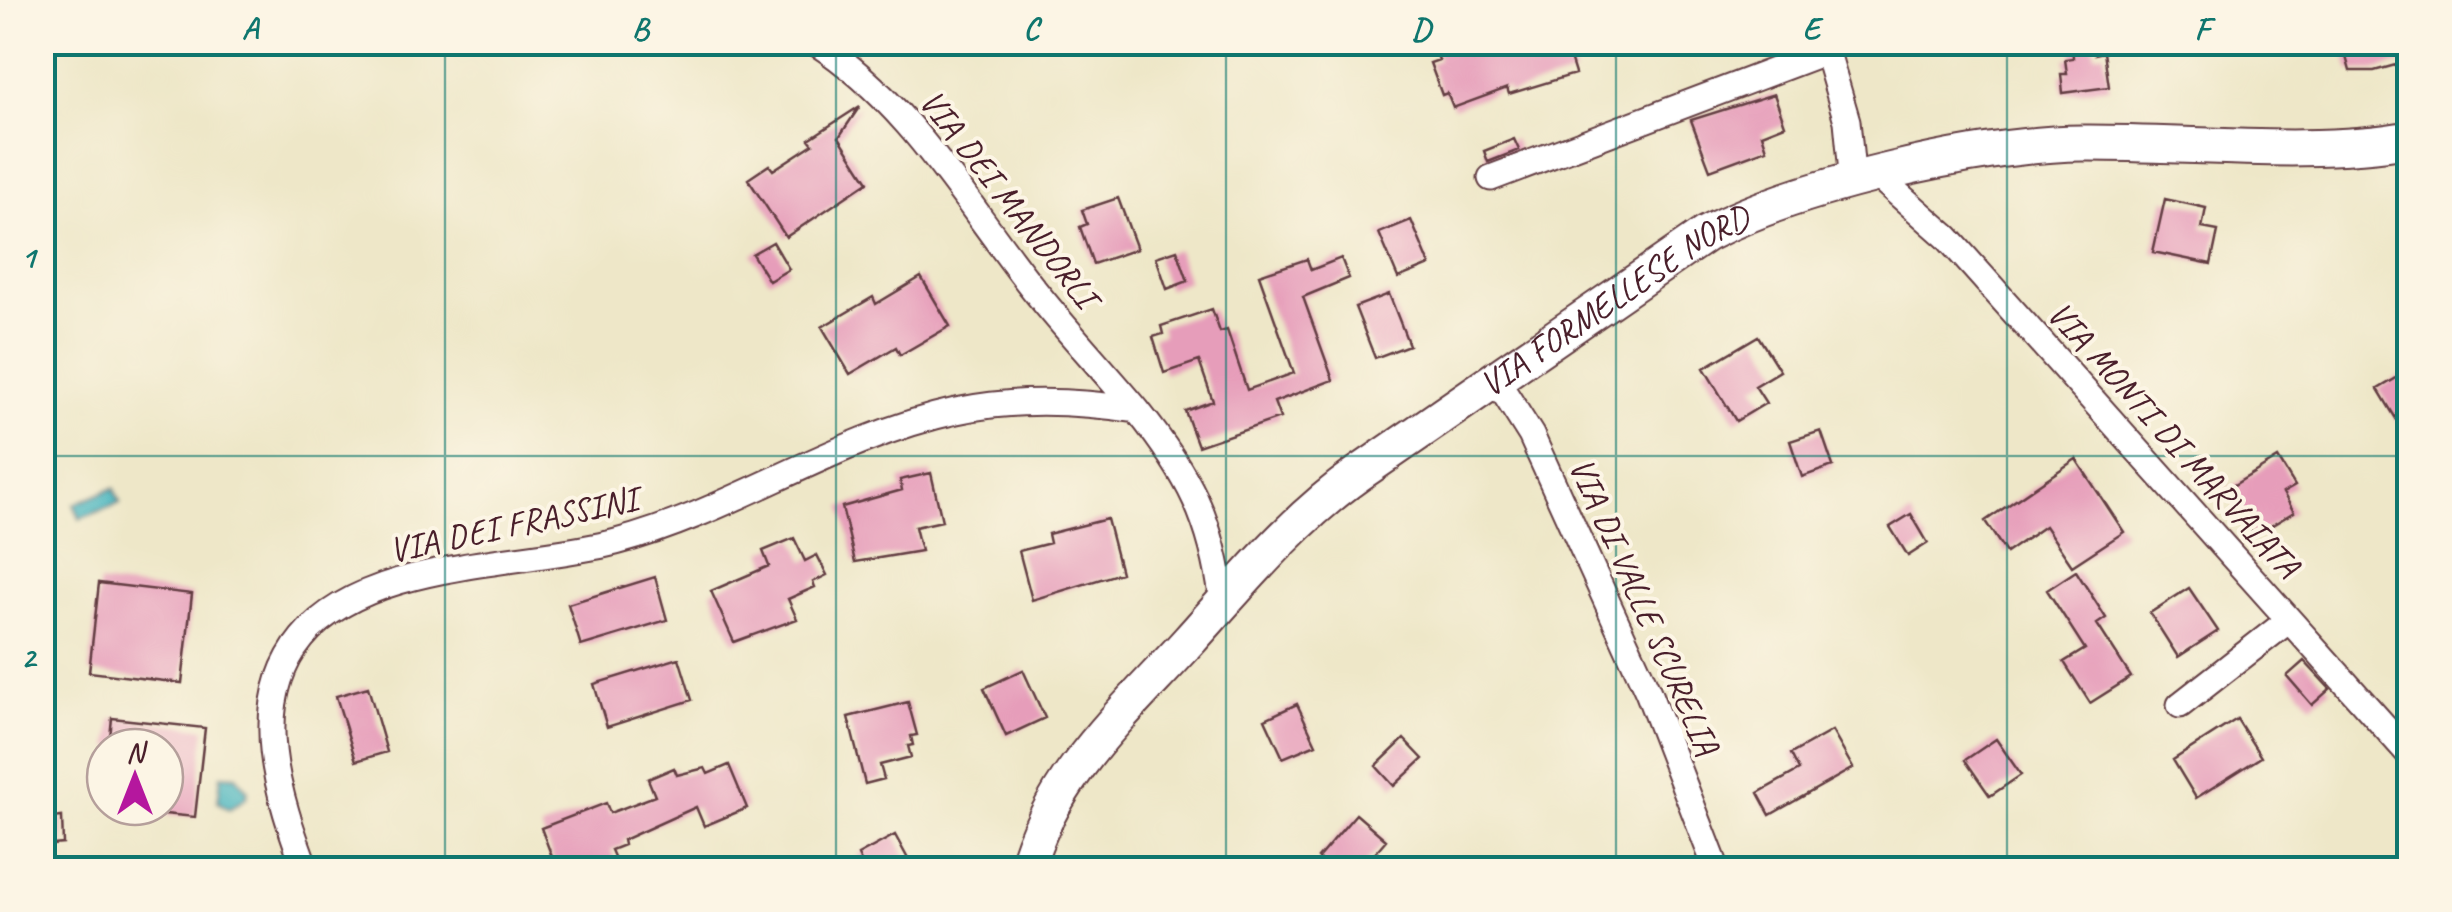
<svg xmlns="http://www.w3.org/2000/svg" width="2452" height="912" font-family="Caveat,sans-serif">
	<rect width="100%" height="100%" fill="#fcf5e5"/>
	<filter id="ink" filterUnits="userSpaceOnUse"><feTurbulence type="fractalNoise" baseFrequency=".01" numOctaves="2"/><feDisplacementMap in="SourceGraphic" scale="20" xChannelSelector="R" yChannelSelector="G"/><feConvolveMatrix kernelMatrix="1 2 1 2 8 2 1 2 1" color-interpolation-filters="sRGB"/></filter>
	<filter id="wash" filterUnits="userSpaceOnUse"><feTurbulence type="fractalNoise" baseFrequency=".0048" numOctaves="4" result="noise"/><feDisplacementMap in="SourceGraphic" scale="40" xChannelSelector="R" yChannelSelector="G"/><feGaussianBlur stdDeviation="2.25" result="paint"/><feColorMatrix in="noise" values="0 0 0 0 0 0 0 0 0 0 0 0 0 0 0 0 0 1.4 0 .05"/><feComposite in="paint" operator="in"/></filter>
	<g filter="url(#wash)">
		<rect width="100%" height="100%" fill="#eee7c8"/>
		<path fill="#45b4be" stroke="#486a74" stroke-width="2.5" d="M114,488L120,503L80,519L74,504Z
			M221,775L236,776L248,791L246,798L229,809L218,802Z"/>
		<g id="blocks">
			<path fill="#e69dba" d="M1455,42H1465L1467,48L1475,45L1478,53L1514,42H1565L1575,74L1509,94L1507,88L1453,108L1447,93L1442,95L1430,63L1439,60L1435,50Z
				M2072,42H2094L2095,54L2104,52L2109,87L2063,93L2061,74H2067L2065,59L2073,58Z
				M2342,42H2410V61L2374,71H2350Z
				M1774,94L1785,125L1762,134L1767,149L1710,170L1691,120Z
				M860,106L839,137L868,182L786,237L748,179L769,165L773,170L813,144L809,139Z
				M1514,139L1519,150L1488,162L1484,151Z
				M1118,198L1137,249L1093,264L1080,227L1087,224L1082,210Z
				M2165,199L2206,208L2202,228L2218,231L2211,264L2153,252Z
				M1411,220L1430,265L1398,278L1379,233Z
				M773,242L789,269L769,281L752,254Z
				M1177,250L1188,281L1167,289L1156,257Z
				M1341,258L1349,278L1303,297L1333,380L1274,402L1280,418L1198,446L1185,411L1213,401L1199,361L1164,373L1153,337L1163,334L1161,326L1212,309L1220,332L1227,330L1247,390L1294,373L1259,275L1307,259L1311,270Z
				M921,277L950,326L900,355L896,347L850,374L822,327L873,297L876,304Z
				M1389,294L1409,345L1375,358L1355,307Z
				M1758,336L1780,371L1755,386L1766,403L1736,421L1704,368Z
				M2410,370V442L2378,389Z
				M1821,431L1833,466L1802,477L1790,441Z
				M2278,458L2295,486L2283,493L2294,512L2254,536L2226,490Z
				M2076,459L2124,532L2072,566L2045,526L2006,553L1985,521Z
				M931,473L942,521L915,527L921,551L855,562L842,507L902,490L900,480Z
				M1911,514L1928,543L1908,556L1890,527Z
				M1107,519L1121,573L1032,600L1019,551L1050,543L1048,534Z
				M794,538L805,561L817,555L827,575L813,582L815,587L788,599L797,619L734,642L711,591L769,566L763,551Z
				M2076,571L2106,618L2097,624L2131,677L2090,703L2064,662L2085,649L2047,590Z
				M655,577L667,620L581,646L568,604Z
				M99,583L192,594L182,683L89,672Z
				M2189,588L2218,631L2178,657L2150,613Z
				M679,658L692,700L607,727L594,684Z
				M2304,661L2330,689L2312,705L2287,676Z
				M1023,670L1045,718L1006,736L984,688Z
				M368,687L387,752L356,761L336,696Z
				M908,702L917,735L911,736L913,745L908,746L911,757L880,765L884,779L865,784L848,717Z
				M1297,704L1316,744L1283,758L1265,719Z
				M112,718L205,728L195,817L165,814V747H109Z
				M2237,719L2261,757L2196,798L2173,760Z
				M1832,731L1853,768L1770,815L1758,793L1799,770L1791,754Z
				M1404,739L1423,759L1394,786L1376,766Z
				M1996,739L2021,775L1990,796L1965,760Z
				M729,765L747,808L704,826L696,807L623,840L624,845L611,850L615,859L588,870H557L541,828L606,803L610,813L655,796L648,779L674,768L677,775L705,768L708,774Z
				M1356,814L1386,840L1360,870H1331L1318,858Z
				M62,817L63,844L42,846V819Z
				M895,835L914,870H865L858,855Z"/>
		</g>
	</g>
	<g filter="url(#ink)">
		<use href="#blocks" fill-opacity="0" stroke="#633d43" stroke-width="2.5"/>
		<g fill="none" stroke-linecap="round" stroke-linejoin="round">
			<g stroke="#633d43" stroke-width="29">
				<path id="street" d="M815,42C907,101 962,197 1028,282C1062,326 1101,367 1137,410
					M1824,42L1847,121L1853,183
					M1879,177L1947,237L2410,755
					M1491,178L1827,51
					M1495,378L1531,435L1648,692L1717,870
					M2180,705L2289,620
					M306,870C279,798 247,705 302,638C366,559 524,566 616,542C734,511 836,437 956,411C1015,398 1078,401 1137,410C1189,475 1212,519 1223,603"/>
			</g>
			<g stroke="#633d43" stroke-width="39">
				<g id="secondary">
					<path id="s1" d="M1026,870C1051,776 1127,710 1189,641C1242,582 1293,520 1358,474L1706,234C1798,186 1977,144 2082,143C2183,142 2312,157 2410,139"/>
				</g>
			</g>
			<use href="#street" stroke="#fff" stroke-width="25"/>
			<use href="#secondary" stroke="#fff" stroke-width="35"/>
		</g>
	</g>
	<path fill="none" stroke="#0f766e" stroke-width="2.5" stroke-opacity="0.55" d="M445,42V870M836,42V870M1226,42V870M1616,42V870M2007,42V870M42,456H2410"/>
	<g text-anchor="middle" stroke-width="8" stroke-linejoin="round" paint-order="stroke">
		<g font-size="35" fill="#4a1f2b" stroke="#fcf5e5">
			<text transform="translate(1009 198) rotate(52)" y="12">VIA DEI MANDORLI</text>
			<text dy="12" stroke="none"><textPath href="#s1" startOffset="832">VIA FORMELLESE NORD</textPath></text>
			<text transform="translate(2174 439) rotate(48)" y="12">VIA MONTI DI MARVAIATA</text>
			<text transform="translate(513 524) rotate(-12)" y="12">VIA DEI FRASSINI</text>
			<text transform="translate(1645 606) rotate(66)" y="12">VIA DI VALLE SCURELIA</text>
		</g>
	</g>
	<rect width="2452" height="912" fill="none" stroke="#fcf5e5" stroke-width="110"/>
	<g transform="translate(135 777)"><circle r="48" fill="#fcf5e5" stroke="#b59f9b" stroke-width="2.5"/>
	<path d="M0-8L18 38L0 25L-18 38Z" fill="#b5179e"/>
	<text y="-15" font-size="28" font-weight="bold" text-anchor="middle" fill="#4a1f2b">N</text>
	</g>
	<rect x="55" y="55" width="2342" height="802" fill="none" stroke="#0f766e" stroke-width="4"/>
	<g font-size="32" text-anchor="middle" font-weight="bold" fill="#0f766e">
		<text x="250" y="39">A</text>
		<text x="640" y="39">B</text>
		<text x="1031" y="39">C</text>
		<text x="1421" y="39">D</text>
		<text x="1811" y="39">E</text>
		<text x="2202" y="39">F</text>
		<text x="28" y="267">1</text>
		<text x="28" y="668">2</text>
	</g>
</svg>
